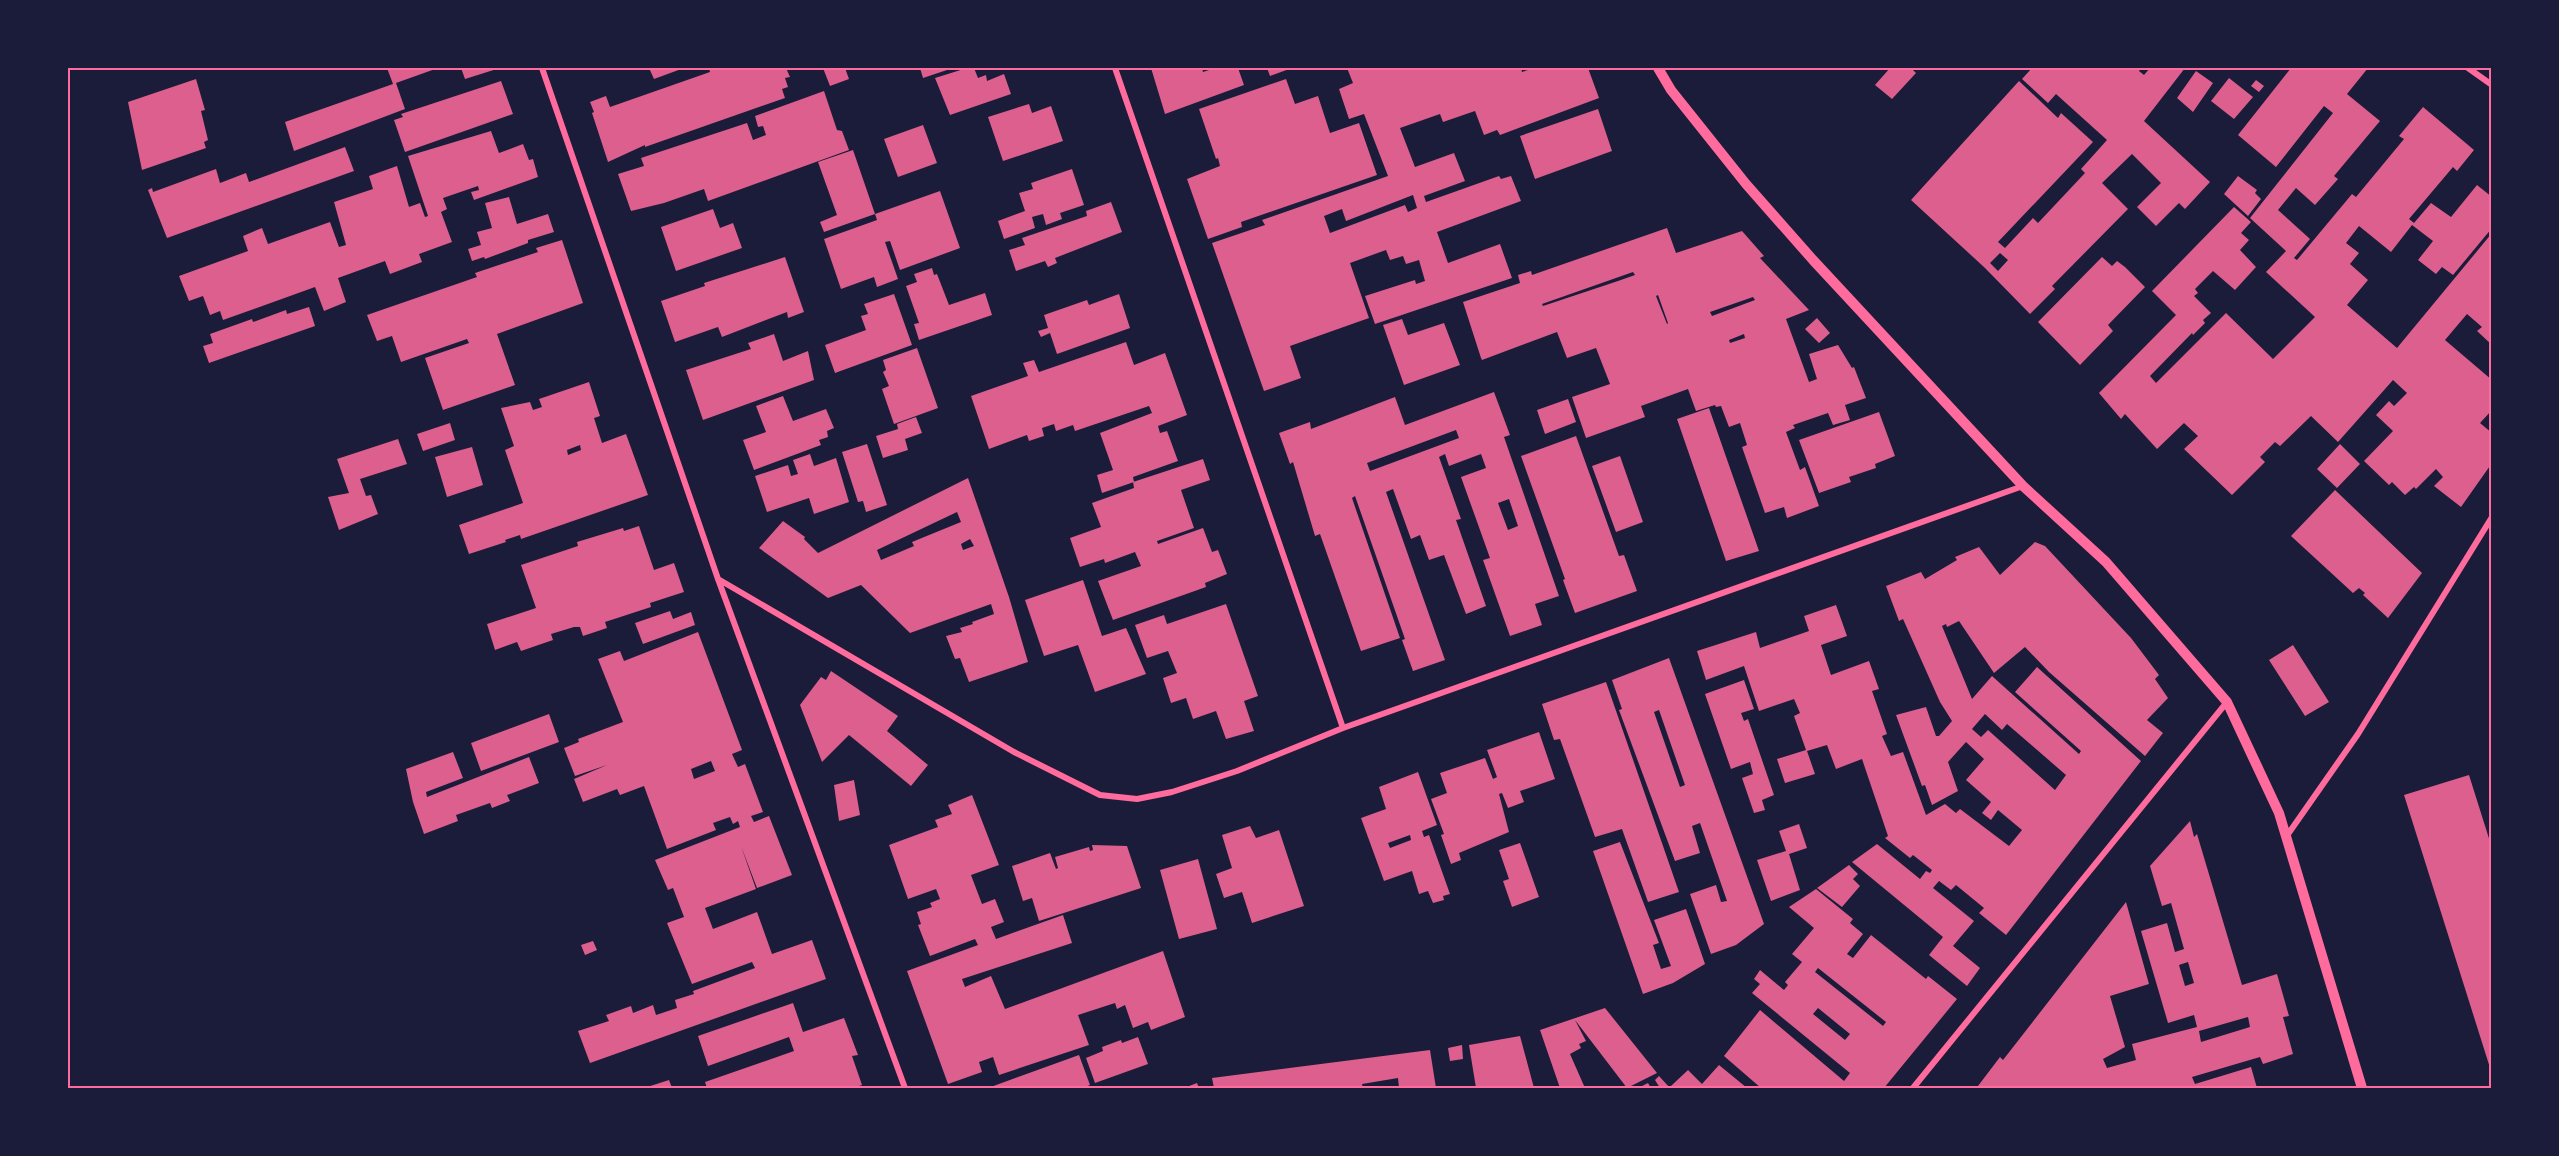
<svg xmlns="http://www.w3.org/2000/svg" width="2559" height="1156" font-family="'Work Sans',sans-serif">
	<rect width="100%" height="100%" fill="#1b1b3a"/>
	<path fill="#dd5f8e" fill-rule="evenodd" d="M387,68H438L396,83L405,109L294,151L285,122L393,84Z
		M461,68H500L465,79Z
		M649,68H684L654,79Z
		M709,68H786L790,77L785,78L788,87L782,89L785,98L645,147V145L608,162L592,113L594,112L590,102L606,96L610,107L710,72Z
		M823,68H845L849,79L830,86Z
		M920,68H953L923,78Z
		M967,68H974L978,78L986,75L987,81L1004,74L1011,94L950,115L935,78Z
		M1151,68H1202L1203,72L1215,68H1238L1244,85L1165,114Z
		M1267,68H1292L1270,76Z
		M1347,68H1521L1522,72L1534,68H1588L1599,98L1500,135L1497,130L1484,135L1475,111L1443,122L1440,114L1400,128L1415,167L1454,153L1465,181L1424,196L1426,202L1499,176L1501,179L1511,176L1521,201L1437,232L1448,263L1500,244L1512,278L1375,324L1365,296L1415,280L1416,284L1425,281L1419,260L1406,264L1403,256L1390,260L1386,250L1350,263L1369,318L1290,346L1301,378L1264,391L1212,243L1265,225L1262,220L1388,176L1364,114L1349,119L1339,89L1353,83ZM1413,195L1417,208L1408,212L1405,205L1330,233L1324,216L1342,209L1346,221Z
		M1890,68H1911L1916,73L1892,99L1875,85Z
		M2032,68H2141L2139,71L2144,75L2150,68H2185L2144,121L2210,182L2185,209L2179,203L2156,226L2137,207L2161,183L2132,154L2102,183L2128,209L2052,286L2055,289L2030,314L1985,268L1911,200L2019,81L2058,118L2061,113L2093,142L1998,242L2005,248L2033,218L2038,223L2085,173L2081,169L2107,140L2056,94L2048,103L2022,79ZM2000,253L2008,260L1998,271L1990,263Z
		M2291,68H2368L2347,94L2380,121L2334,176L2338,179L2315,205L2296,188L2278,210L2310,239L2294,258L2297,260L2352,194L2356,197L2404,139L2399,136L2423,107L2474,150L2457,171L2453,167L2409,219L2414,223L2431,203L2451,217L2477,185L2492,197V228L2453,275L2442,267L2436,274L2418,260L2433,241L2412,225L2391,252L2359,226L2346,243L2359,253L2350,264L2368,280L2347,305L2397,348L2492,233V345L2477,331L2482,327L2467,314L2445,340L2492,380V410L2480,423L2492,433V463L2461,507L2434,486L2443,477L2436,469L2416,489L2414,487L2405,495L2392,482L2389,485L2364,461L2393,431L2376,415L2389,401L2394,406L2407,393L2393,380L2338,442L2311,416L2280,446L2275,442L2260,457L2265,462L2232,495L2184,449L2198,436L2184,423L2157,449L2125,414L2121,419L2099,393L2176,315L2152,291L2234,207L2251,222L2241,233L2249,240L2240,250L2256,267L2235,290L2213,271L2195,289L2198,293L2194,296L2211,313L2203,320L2205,323L2193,335L2192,333L2150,376L2156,383L2226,313L2273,359L2315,317L2266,272L2286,251L2250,218L2333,113L2324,106L2276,167L2238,135Z
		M2196,71L2213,83L2193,112L2177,98Z
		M2229,78L2253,97L2234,119L2211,101Z
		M196,79L205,110L201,111L208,140L204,142L206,148L142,170L128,102Z
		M1286,79L1295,104L1318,96L1330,133L1359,123L1377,175L1241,222L1242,227L1208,239L1187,179L1220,166L1218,158L1216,159L1199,109Z
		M2256,80L2264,86L2259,92L2251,86Z
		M501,81L513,114L405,152L394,120L403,117L401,114Z
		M824,91L837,130L842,131L849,150L708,201L704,189L664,203L631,211L618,174L644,166L641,158L747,123L753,140L766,135L763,126L758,127L755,116Z
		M1029,104L1032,113L1051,106L1063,141L1003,161L988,117Z
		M1598,109L1612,151L1535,179L1520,136Z
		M923,125L937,163L898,177L884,139Z
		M491,131L499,153L523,144L529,160L533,159L538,177L474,200L471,192L479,190L478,186L443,198L447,209L441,212L452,242L419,254L422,262L390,274L385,261L338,278L346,302L324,311L315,287L223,320L220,311L210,315L203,296L189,301L179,276L248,251L243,236L262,228L268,244L330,222L339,247L346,245L334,202L373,189L369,176L397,166L409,207L420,203L425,217L428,216L408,156Z
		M345,147L354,171L167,238L148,190L152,188L153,192L216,169L220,183L246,173L249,182Z
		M853,150L875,214L824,232L820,222L837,215L818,162Z
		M1072,169L1084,205L1060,213L1062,219L1046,225L1043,214L1032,217L1035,228L1004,239L998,221L1025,211L1019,193L1033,189L1031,183Z
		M2238,176L2257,190L2255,193L2261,199L2248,216L2224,194Z
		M940,191L960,248L900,270L890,241L885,242L898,279L877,287L874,277L841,289L824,239L877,220L875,214Z
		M509,197L517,224L548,214L554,232L528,240V243L485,259L484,257L472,261L468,249L481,245L477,232L492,228L485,203Z
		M1111,202L1122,232L1055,258L1057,263L1048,267L1045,261L1016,271L1009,250L1025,245L1022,238L1087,216L1086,211Z
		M713,209L720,228L733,223L742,248L676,271L661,227Z
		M1667,228L1676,253L1742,231L1764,256L1760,258L1809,310L1786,319L1809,382L1817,379L1809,354L1838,345L1852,368L1854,367L1866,398L1845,405L1850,420L1833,425L1828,413L1793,425L1795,428L1786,432L1800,470L1805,467L1819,506L1787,518L1784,507L1765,513L1742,447L1747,445L1740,423L1729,427L1721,406L1716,407L1715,405L1696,411L1688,389L1641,406L1645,417L1586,438L1572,397L1610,384L1596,348L1567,358L1557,332L1482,360L1481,358L1463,302L1520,283L1518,275L1531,271L1532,275ZM1633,272L1635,275L1618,281L1543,306L1542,304ZM1658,295L1668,323L1667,324L1656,296ZM1753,297L1755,300L1712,316L1710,312ZM1744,334L1745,338L1730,343L1729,340Z
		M562,240L583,303L497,334L515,385L443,410L425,358L469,343L467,339L401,362L392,336L377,341L367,315L477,277L475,273L538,252L536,248Z
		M785,257L804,312L788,318L787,312L722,337L718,327L675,342L661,301L705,286L704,283Z
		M2102,257L2112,266L2117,261L2125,267L2145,287L2108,325L2113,331L2080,365L2038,322Z
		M932,268L934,275L937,274L949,305L985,293L992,315L919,340L914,324L919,323L906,286L917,282L914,274Z
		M894,294L912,345L835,373L825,345L866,330L861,316L868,314L864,304Z
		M1119,294L1130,328L1057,354L1050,333L1041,337L1038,331L1048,328L1044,315L1087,300L1089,305Z
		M309,307L315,326L209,363L203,346L213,343L210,334L252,319L253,322L286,310L287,314Z
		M1817,318L1830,333L1819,343L1805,329Z
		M1402,319L1408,335L1444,323L1460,365L1404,385L1383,325Z
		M774,334L783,361L808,351L814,380L703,420L686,370L751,349L748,343Z
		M1126,342L1134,365L1165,353L1187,415L1158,426L1160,433L1167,431L1178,461L1133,477L1134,482L1102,493L1097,475L1113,470L1100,433L1152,413L1149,406L1075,431L1073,425L1056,431L1054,424L1042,428L1044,436L1029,441L1027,435L989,449L971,396L1028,376L1023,363L1034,360L1039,372Z
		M917,348L938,408L894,424L882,389L889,386L883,372L886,370L883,360Z
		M589,382L600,416L594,418L602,443L626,434L648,495L521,539L520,535L505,540L506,542L469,554L459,525L523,503L505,450L514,446L501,408L530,402L533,410L542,407L539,399ZM580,445L581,450L568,455L567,450Z
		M1494,392L1510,435L1504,437L1559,596L1535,604L1542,625L1510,636L1483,560L1490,558L1461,477L1486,468L1481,454L1449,466L1445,454L1439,457L1461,519L1456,520L1486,606L1466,614L1444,555L1429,560L1420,535L1411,539L1393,489L1386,492L1445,660L1413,671L1402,640L1405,639L1355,496L1352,498L1400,638L1361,651L1320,534L1315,536L1293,462L1290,464L1279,433L1310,422L1311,429L1395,397L1405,425ZM1456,430L1459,438L1370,471L1367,463ZM1509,499L1518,526L1508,530L1498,503Z
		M783,396L793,421L826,409L834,428L827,431L828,437L819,440L821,445L754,470L743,440L766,432L756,406Z
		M1568,399L1576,422L1545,434L1537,410Z
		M1709,408L1759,551L1726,561L1677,419Z
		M1879,412L1895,456L1875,464L1876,468L1849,477L1851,482L1819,493L1799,440Z
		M916,417L922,433L905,439L908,450L883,458L876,436L898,429L897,424Z
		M450,423L455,440L423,451L417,434Z
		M1576,436L1619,556L1624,555L1637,591L1575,613L1563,580L1565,579L1521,456Z
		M398,439L407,464L360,479L366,496L371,495L378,514L339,530L328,497L349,493L337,459Z
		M867,444L887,505L866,512L863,501L858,502L842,452Z
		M2340,444L2360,464L2337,488L2317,469Z
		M472,447L483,485L447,497L435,457Z
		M810,454L814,466L836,458L849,502L814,514L809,498L767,512L755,476L788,465L791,476L798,474L793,460Z
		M1620,456L1643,522L1616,532L1592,466Z
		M1203,459L1210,480L1181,490L1194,528L1157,541L1158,544L1203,528L1212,552L1218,550L1227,574L1205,583L1206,587L1113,620L1098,581L1141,566L1135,552L1105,563L1104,559L1080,567L1070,538L1101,527L1092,503L1134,488L1133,482Z
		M968,478L1009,597L1028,662L969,682L960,658L955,659L946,636L962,632L960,628L973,624L972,622L994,614L991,604L910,633L861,585L828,598L759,548L783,521L805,537L804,539L818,553ZM957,512L961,522L912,542L914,546L881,560L877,550ZM970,539L974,546L963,550L961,544Z
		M2335,490L2422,573L2388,618L2363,595L2365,593L2359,588L2353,593L2291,536Z
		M639,526L654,570L674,563L684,592L650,603L651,607L605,622L607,628L583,636L580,627H574L551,634L553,640L521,651L517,642L495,650L487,624L536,608L521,565L578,546L577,542L623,528L624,531Z
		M2035,542L2045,546L2131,638L2159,675L2155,679L2168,698L2147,720L2163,733L2145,756L2049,672L2025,647L1994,673L1959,621L1947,627L1946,624L1942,626L1972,699L1992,676L2079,754L2081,751L2015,692L2037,667L2141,761L2006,935L1979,913L1984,908L1956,885L1951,890L1939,881L1933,888L1974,921L1953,946L1980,968L1967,986L1929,955L1943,937L1852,862L1877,844L1920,879L1926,871L1930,873L1932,870L1913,855L1910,858L1885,838L1888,836L1862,759L1836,769L1827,745L1807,751L1815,774L1785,783L1777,759L1806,750L1794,716L1800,713L1794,699L1759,711L1744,666L1706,680L1697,651L1756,632L1760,648L1809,631L1804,616L1836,605L1847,636L1821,645L1831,675L1869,661L1879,689L1872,691L1887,734L1882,736L1891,756L1903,752L1926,815L1945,804L1956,813L1960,809L2009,846L2022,830L1998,810L1991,820L1982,813L1991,802L1966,780L1984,759L1966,742L1948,762L1958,791L1932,805L1925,785L1922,786L1896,715L1926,707L1936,736H1939L1952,721L1940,702L1903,619L1899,621L1886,586L1921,572L1925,579L1957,560L1955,557L1979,547L2000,575ZM1985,714L2002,730L2007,724L2066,775L2055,790L1988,730L1981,737L1972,729Z
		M1083,580L1102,636L1126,628L1146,674L1095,692L1078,645L1044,656L1025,600Z
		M1226,604L1258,696L1244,701L1254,731L1226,739L1216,711L1193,719L1186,698L1171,703L1163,678L1177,673L1168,651L1147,658L1135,625L1164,615L1167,624Z
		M670,611L673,619L691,612L695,625L643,644L635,623Z
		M698,632L742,750L732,754L738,767L745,764L763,812L751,816L754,822L769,816L792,875L757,888L741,846L756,889L705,908L713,929L757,912L772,954L812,940L826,979L590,1063L578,1031L609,1021L606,1015L631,1006L633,1013L653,1005L656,1015L677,1008L675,1000L694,994L693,991L755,968L752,962L692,984L667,923L684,917L673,888L668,890L655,860L740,827L738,821L733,824L730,817L713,823L716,830L667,849L644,786L620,795L617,789L583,802L574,779L607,765L575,776L564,748L579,742L578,739L623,722L598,659L620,651L624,661ZM711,761L715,771L694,779L691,769Z
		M2293,645L2329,702L2305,716L2269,660Z
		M1669,658L1764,924L1736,945L1711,954L1690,894L1716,885L1721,902L1727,901L1700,823L1692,826L1700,853L1675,861L1619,710L1622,709L1612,680ZM1659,710L1685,785L1680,787L1654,712Z
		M831,671L898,716L887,731L928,765L911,786L849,735L822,762L800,705L821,677L826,680Z
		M1744,680L1754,709L1741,713L1744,721L1748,719L1774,795L1762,800L1765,810L1754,813L1742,778L1753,774L1750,762L1731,769L1705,694Z
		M1606,682L1679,892L1648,902L1622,829L1595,837L1560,739L1554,740L1542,704Z
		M549,714L559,742L481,771L471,743Z
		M1539,732L1555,779L1520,791L1524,802L1508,808L1502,793L1499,794L1509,832L1459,853L1461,860L1451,864L1441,835L1444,834L1431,799L1447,793L1440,773L1485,758L1493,779L1497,777L1487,750Z
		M453,752L463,778L426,792L427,797L529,757L539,783L507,795L510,801L492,808L490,803L456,815L458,821L424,834L413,802L406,769Z
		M1418,772L1437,825L1422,831L1424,837L1429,835L1450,894L1443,896L1444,900L1433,903L1428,891L1419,894L1412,871L1384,881L1361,818L1386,809L1379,787ZM1410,835L1411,840L1390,848L1388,843Z
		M2469,775L2492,848L2491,1071L2404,795Z
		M854,780L860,815L839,821L834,785Z
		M972,795L999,865L971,875L982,904L995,899L1004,922L991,927L996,939L1063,915L1072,943L962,979L965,987L991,976L1005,1009L1163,951L1185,1017L1151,1030L1148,1022L1133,1028L1125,1005L1117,1009L1115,1003L1078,1015L1089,1045L999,1075L993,1057L979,1062L982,1072L948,1084L907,971L978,945L975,939L930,956L918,925L921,924L917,912L932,907L930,903L940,899L936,889L908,899L889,845L938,827L935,820L952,814L948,805Z
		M2190,821L2194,837L2197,834L2242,985L2277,974L2289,1016L2283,1017L2293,1054L2263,1064L2260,1057L2192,1077L2195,1084L2251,1067L2257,1088H1980L1978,1086L2000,1057L2003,1060L2126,902L2149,984L2110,996L2125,1047L2103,1059L2107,1068L2136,1060L2132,1044L2197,1027L2194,1015L2168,1023L2141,931L2167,923L2175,952L2184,949L2171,903L2162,906L2150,866ZM2188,962L2194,983L2185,986L2179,965ZM2248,1017L2250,1027L2201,1042L2199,1031Z
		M1799,824L1807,848L1789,854L1800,890L1771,901L1757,860L1786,851L1779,831Z
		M1250,826L1256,838L1279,830L1304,906L1252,923L1242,892L1224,898L1216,874L1232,868L1222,835Z
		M1620,842L1659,943L1653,945L1661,969L1671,966L1654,920L1686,909L1705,964L1673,983L1643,994L1593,851Z
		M1520,843L1539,897L1512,907L1503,881L1509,879L1499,850Z
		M1092,845L1127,846L1141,888L1039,921L1032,898L1023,901L1012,866L1050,853L1056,869L1058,868L1055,857L1089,847L1090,851L1093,850Z
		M1198,859L1217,929L1179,939L1160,870Z
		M1849,865L1858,874L1853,879L1860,886L1842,907L1817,888Z
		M1816,889L1853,919L1850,923L1863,934L1847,954L1853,958L1871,935L1926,979L1928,976L1957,999L1884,1088H1761L1724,1056L1760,1010L1844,1081L1850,1073L1752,993L1760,984L1754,979L1760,970L1784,990L1788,985L1785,982L1802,962L1792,954L1814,928L1789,907ZM1818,968L1886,1022L1883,1026L1815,972ZM1818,1008L1850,1034L1845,1040L1813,1014Z
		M593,941L597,950L585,955L581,945Z
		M793,1003L803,1032L844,1018L858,1055L852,1056L862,1085L853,1088H707L705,1082L794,1051L789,1037L708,1066L698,1036Z
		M1605,1008L1657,1073L1627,1088L1575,1020L1586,1041L1579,1044L1581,1048L1570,1054L1585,1088H1560L1540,1030Z
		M1520,1036L1534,1088H1476L1469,1045Z
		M1138,1037L1148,1064L1095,1083L1086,1058L1103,1051L1102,1047L1121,1040L1122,1043Z
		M1462,1045L1463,1059L1450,1061L1448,1048Z
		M1430,1050L1436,1088H1399L1398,1078L1362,1084L1363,1088H1214L1212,1078Z
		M1079,1055L1090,1085L1082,1088H988Z
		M1719,1065L1747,1088H1673L1671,1086L1688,1070L1702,1084Z
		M1659,1076L1670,1088H1660L1655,1080Z
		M669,1080L672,1088H644Z
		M1197,1083L1199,1088H1184Z
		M1648,1083L1651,1088H1638Z"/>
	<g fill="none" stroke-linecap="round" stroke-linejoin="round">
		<path stroke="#ff6b9d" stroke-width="6" d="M542,68L718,579L905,1088
			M1115,68L1343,728
			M2468,68L2492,85
			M718,579L1014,752L1100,795L1137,799L1172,792L1237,771L1343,728L2023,486
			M2286,837L2358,734L2492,517
			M1913,1088L2227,702"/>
		<path stroke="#ff6b9d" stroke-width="10" d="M1658,68L1671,90L1746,184L1813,260L2023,486L2106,562L2227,702L2279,813L2362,1088"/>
	</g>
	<rect width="2559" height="1156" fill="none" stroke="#1b1b3a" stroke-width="138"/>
	<rect x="69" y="69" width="2421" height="1018" fill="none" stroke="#ff6b9d" stroke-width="2"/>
</svg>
